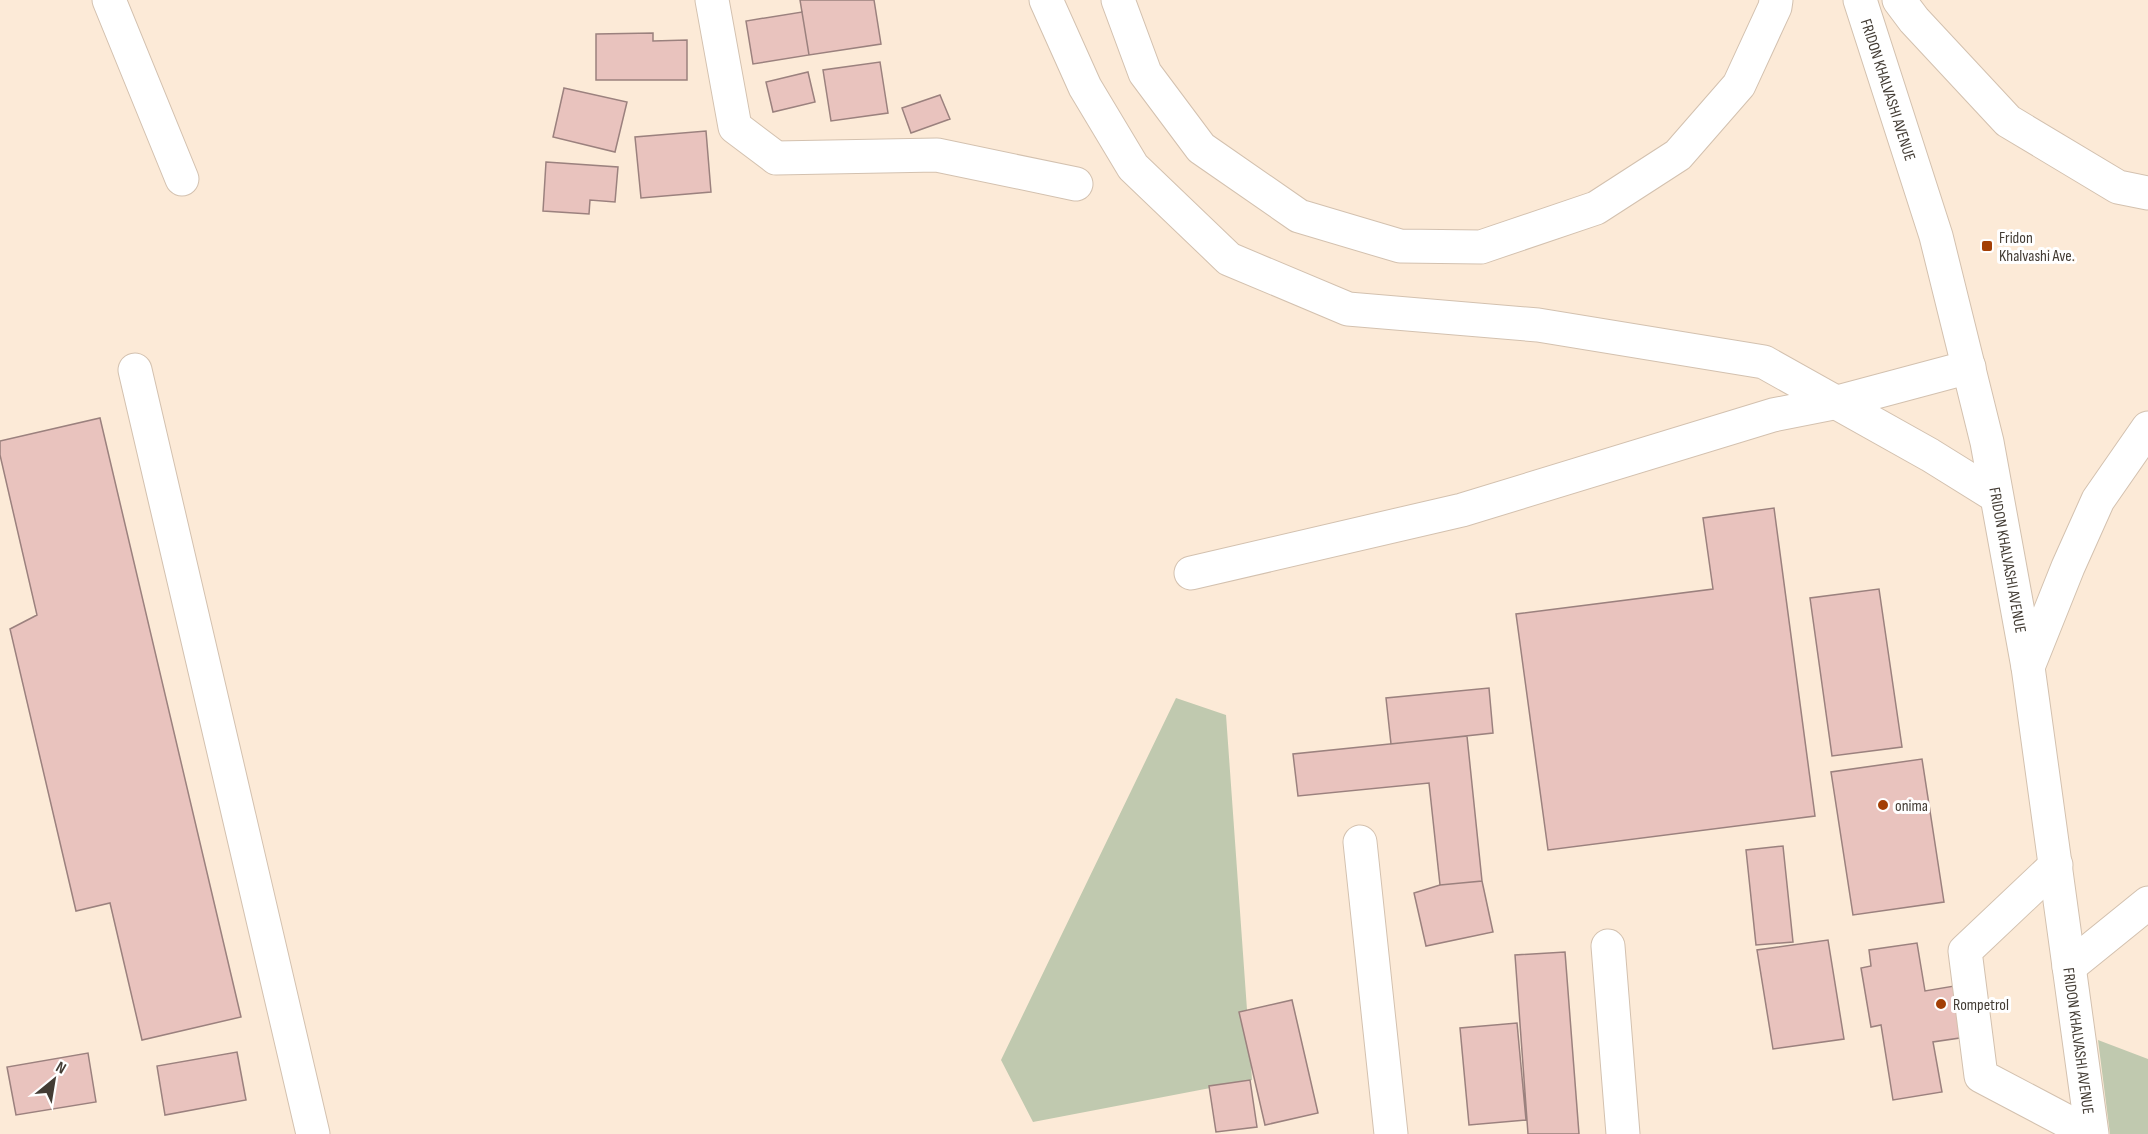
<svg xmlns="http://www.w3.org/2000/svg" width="2148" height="1134" font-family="'Sofia Sans Condensed',sans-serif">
	<rect width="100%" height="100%" fill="#fcead7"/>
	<path fill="#c0c9af" d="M1176,698L1226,715L1252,1080L1033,1122L1001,1060Z
		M2098,1040L2148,1059V1134H2110Z"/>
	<path fill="#e9c3be" stroke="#9b817e" stroke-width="1.5" d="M800,0H874L881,44L809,55Z
		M802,12L809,55L753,64L746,21Z
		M653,33V41L687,40V80H596V34Z
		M880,62L888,113L831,121L823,70Z
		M808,72L815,102L773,112L766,82Z
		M564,88L627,102L615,152L553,137Z
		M940,95L950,119L911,133L902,108Z
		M706,131L711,192L641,198L635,137Z
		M546,162L618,167L615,202L590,200L589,214L543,211Z
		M100,418L241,1017L142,1040L110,903L76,911L10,629L37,615L0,455V441Z
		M1774,508L1815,816L1548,850L1516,614L1713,589L1703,518Z
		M1879,589L1902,747L1832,756L1810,598Z
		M1489,688L1493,733L1391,744L1386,698Z
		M1467,736L1482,881L1440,885L1429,783L1298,796L1293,754Z
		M1922,759L1944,902L1853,915L1831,772Z
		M1783,846L1793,942L1756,945L1746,850Z
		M1482,881L1493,932L1426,946L1414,893L1440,885Z
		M1828,940L1844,1039L1773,1049L1757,950Z
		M1917,943L1925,991L1972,983L1980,1035L1933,1042L1942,1092L1893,1100L1881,1025L1871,1027L1861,968L1871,966L1869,950Z
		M1565,952L1579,1134H1528L1515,955Z
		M1292,1000L1318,1113L1265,1125L1239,1012Z
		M1517,1023L1526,1120L1469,1125L1460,1028Z
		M237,1052L246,1100L165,1115L157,1066Z
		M88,1053L96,1102L16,1115L7,1067Z
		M1250,1080L1257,1127L1216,1132L1209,1086Z"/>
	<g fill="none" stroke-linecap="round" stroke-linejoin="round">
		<g stroke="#d3c1af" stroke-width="35">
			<path id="minor" d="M109,0L182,179
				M712,0L735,127L776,158L937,155L1076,184
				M135,370L313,1134
				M1191,573L1462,510L1773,415L1838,402L1969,367
				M1360,842L1391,1134
				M2056,865L1965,951L1981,1076L2091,1134
				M1608,946L1623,1134
				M2069,967L2148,903"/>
		</g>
		<g stroke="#d3c1af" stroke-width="35">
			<g id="major">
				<path id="s1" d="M1860,0L1936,236L1987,442L2028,667L2092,1134"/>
			</g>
		</g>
		<g stroke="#d3c1af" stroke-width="35">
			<path id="highway" d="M1046,0L1085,87L1133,167L1229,259L1348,309L1538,325L1764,362L1930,455L1996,496
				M1118,0L1145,73L1201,148L1299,216L1400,246L1481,247L1596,208L1678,155L1739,85L1775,7L1776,0
				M1899,0L1914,20L2008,121L2118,187L2148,193
				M2028,667L2068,567L2098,500L2148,428"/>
		</g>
		<use href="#minor" stroke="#fff" stroke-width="33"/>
		<use href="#major" stroke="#fff" stroke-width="33"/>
		<use href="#highway" stroke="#fff" stroke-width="33"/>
	</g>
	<g fill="#a33f05" stroke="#fff" stroke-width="2">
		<rect x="1981" y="240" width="12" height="12" rx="3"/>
		<circle cx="1883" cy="805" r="6"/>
		<circle cx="1941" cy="1004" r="6"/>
	</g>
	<g text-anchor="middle" stroke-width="6" stroke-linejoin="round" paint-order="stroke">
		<g font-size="16" fill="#433c34" stroke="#fff">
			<text dy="6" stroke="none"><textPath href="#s1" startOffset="94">FRIDON KHALVASHI AVENUE</textPath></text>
			<text dy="6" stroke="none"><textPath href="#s1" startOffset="580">FRIDON KHALVASHI AVENUE</textPath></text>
			<text dy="6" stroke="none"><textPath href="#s1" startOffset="1066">FRIDON KHALVASHI AVENUE</textPath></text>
		</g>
		<g font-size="16" fill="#433c34" stroke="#fff" text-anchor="start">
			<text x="1999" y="243">Fridon<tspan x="1999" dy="18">Khalvashi Ave.</tspan></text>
			<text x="1895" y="811">onima</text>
			<text x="1953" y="1010">Rompetrol</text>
		</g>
	</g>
	<g transform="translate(54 1080) rotate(30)" stroke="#ffffff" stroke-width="4.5" paint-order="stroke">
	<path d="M0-4.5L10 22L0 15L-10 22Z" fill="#433c34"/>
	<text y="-9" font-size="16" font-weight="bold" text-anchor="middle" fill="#433c34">N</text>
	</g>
</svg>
